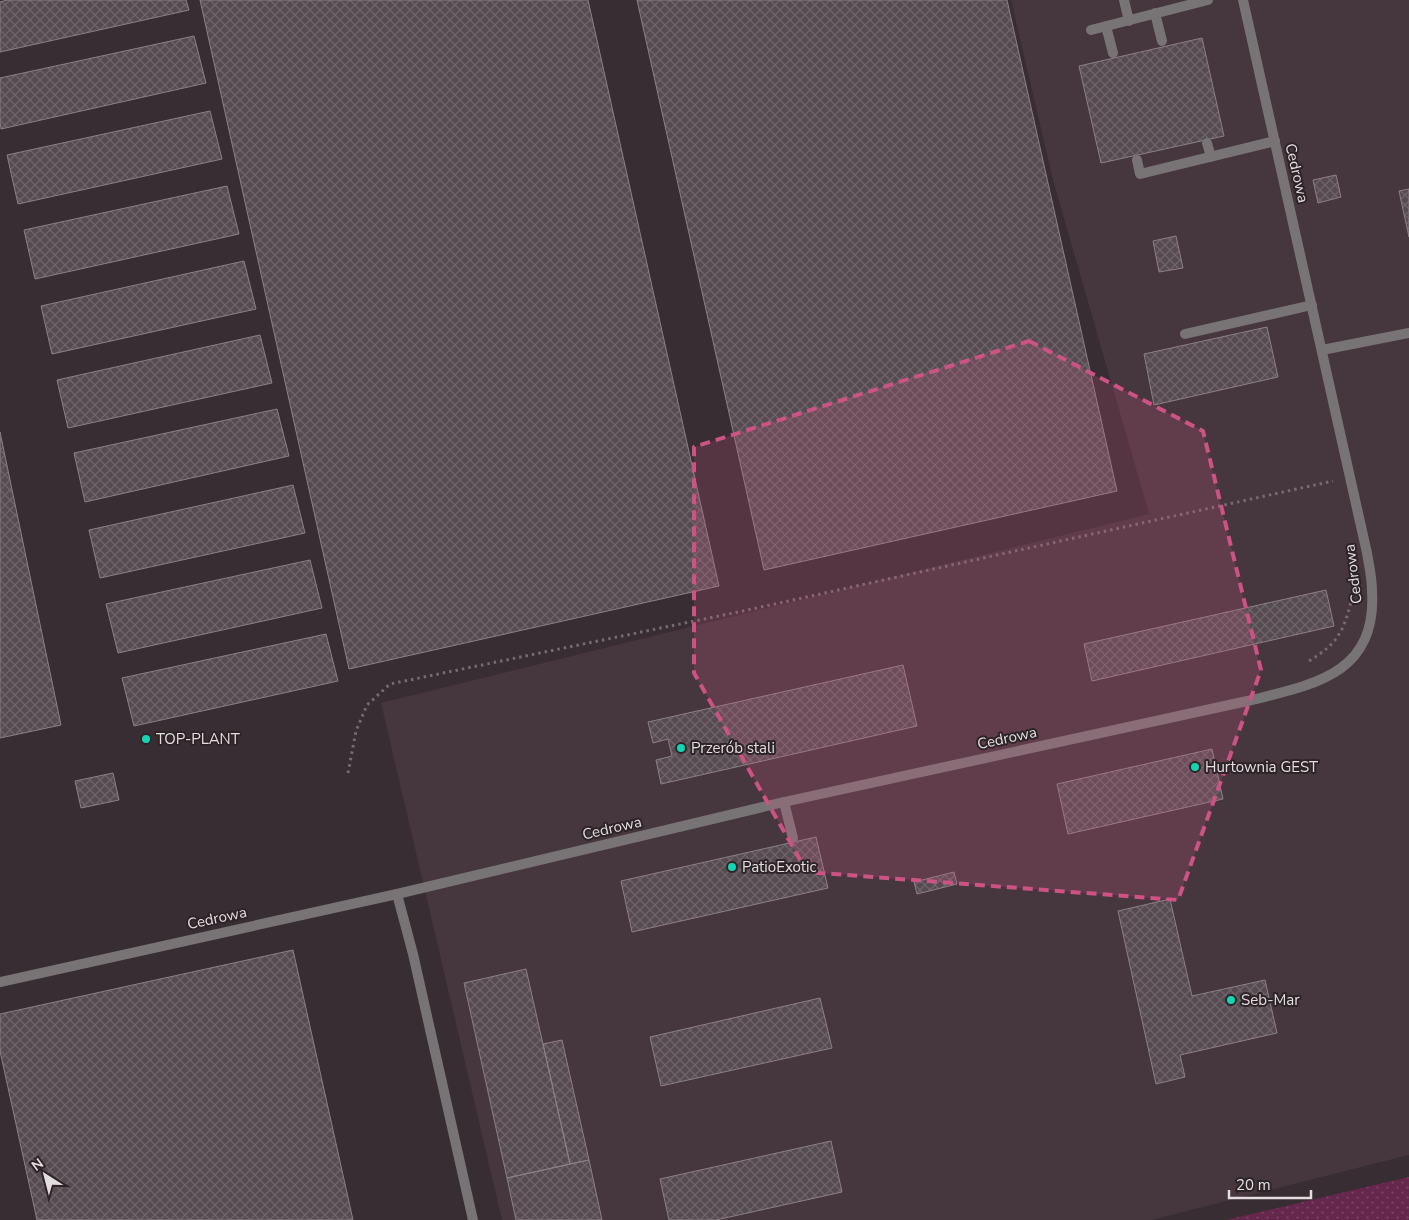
<svg xmlns="http://www.w3.org/2000/svg" width="1409" height="1220" font-family="'Nunito Sans',sans-serif">
	<defs>
		<pattern id="grass-dots" width="8" height="8" patternUnits="userSpaceOnUse" patternTransform="scale(1.25)"><rect width="8" height="8" fill="#65274b"/><path d="M2 2h.1M6 6h.1" fill="none" stroke="#7b4665" stroke-width="1.8" stroke-linecap="round"/></pattern>
		<pattern id="building-cross-hatch" width="8" height="8" patternUnits="userSpaceOnUse" patternTransform="scale(1.25)"><rect width="8" height="8" fill="#564b50"/><path d="M0 0l8 8M0 8l8-8" fill="none" stroke="#6e6469"/></pattern>
	</defs>
	<rect width="100%" height="100%" fill="#382d32"/>
	<path fill="#46363e" d="M1011,0H1409V1155L1151,1220H502L381,703L1149,514L1053,180Z"/>
	<path fill="url(#grass-dots)" d="M1409,1177V1220H1226Z"/>
	<path fill="url(#building-cross-hatch)" stroke="#8c8086" d="M7,0H186L189,10L0,52V2Z
		M200,0H588L719,586L349,669Z
		M637,0H1007L1117,491L764,570Z
		M194,36L206,83L1,129L0,122V78Z
		M1202,38L1224,136L1101,163L1079,66Z
		M210,111L222,159L18,204L7,155Z
		M1336,175L1341,197L1318,203L1313,180Z
		M227,186L239,234L35,279L24,230Z
		M1409,189V237L1399,191Z
		M1176,236L1183,268L1159,272L1153,241Z
		M244,261L256,309L52,354L41,306Z
		M1267,327L1278,377L1154,405L1144,354Z
		M260,335L272,383L68,428L57,380Z
		M277,409L289,456L85,502L74,453Z
		M0,432L61,725L0,738Z
		M293,485L305,533L100,578L89,530Z
		M310,560L322,608L118,653L106,604Z
		M1326,590L1334,626L1092,681L1084,644Z
		M326,634L338,681L134,726L122,678Z
		M903,665L917,726L661,784L656,760L672,756L668,739L653,743L648,722Z
		M1212,749L1223,799L1068,834L1057,784Z
		M113,773L119,800L81,808L75,781Z
		M816,837L828,888L632,932L621,881Z
		M954,872L957,884L917,894L914,882Z
		M1170,899L1192,996L1265,980L1277,1033L1180,1055L1185,1077L1156,1084L1118,911Z
		M293,950L353,1220H37L0,1051V1014Z
		M526,969L570,1164L507,1178L464,983Z
		M820,998L832,1048L661,1086L650,1037Z
		M562,1040L589,1160L570,1164L543,1044Z
		M831,1141L842,1192L716,1220H669L660,1179Z
		M589,1160L602,1220H516L507,1178Z"/>
	<g fill="none" stroke-linecap="round" stroke-linejoin="round">
		<path stroke="#756b70" stroke-width="3" stroke-dasharray="2.5 4" stroke-linecap="butt" d="M1309,661C1337,644 1343,633 1351,602
			M348,773L356,731L367,705L390,684L743,611L1333,481"/>
		<path stroke="#787375" stroke-width="10" d="M1124,0L1129,21
			M1155,13L1162,41
			M1106,26L1113,53
			M1091,30L1208,0
			M1207,143L1211,157
			M1137,160L1140,174L1275,141
			M1185,334L1312,305
			M1322,350L1409,333
			M784,802L793,838
			M397,894L413,954L473,1220"/>
		<path stroke="#787375" stroke-width="10" d="M0,982L397,894L784,802L1252,700C1316,684 1377,673 1372,591C1372,578 1369,565 1367,553L1243,0"/>
	</g>
	<path fill="#cc5383" fill-opacity="0.2" stroke="#cc5383" stroke-width="4" stroke-dasharray="10 6" stroke-linejoin="round" d="M1029,341L1203,431L1261,670L1178,900L807,872L694,673V447Z"/>
	<g fill="#13d5b3" stroke="#2d2428" stroke-width="2">
		<circle cx="146" cy="739" r="5"/>
		<circle cx="681" cy="748" r="5"/>
		<circle cx="1195" cy="767" r="5"/>
		<circle cx="732" cy="867" r="5"/>
		<circle cx="1231" cy="1000" r="5"/>
	</g>
	<g text-anchor="middle" stroke-width="4" stroke-linejoin="round" paint-order="stroke">
		<g font-size="15" fill="#e4dde0" stroke="#2d2428">
			<text transform="translate(1297 173) rotate(77)" y="5">Cedrowa</text>
			<text transform="translate(1353 574) rotate(-97)" y="5">Cedrowa</text>
			<text transform="translate(1007 738) rotate(-12)" y="5">Cedrowa</text>
			<text transform="translate(612 828) rotate(-13)" y="5">Cedrowa</text>
			<text transform="translate(217 918) rotate(-12)" y="5">Cedrowa</text>
		</g>
		<g font-size="15" fill="#e4dde0" stroke="#2d2428" text-anchor="start">
			<text x="156" y="744">TOP-PLANT</text>
			<text x="691" y="753">Przerób stali</text>
			<text x="1205" y="772">Hurtownia GEST</text>
			<text x="742" y="872">PatioExotic</text>
			<text x="1241" y="1005">Seb-Mar</text>
		</g>
	</g>
	<g transform="translate(45 1175) rotate(324)" stroke="#2d2428" stroke-width="4" paint-order="stroke">
	<path d="M0-4L9 19L0 12L-9 19Z" fill="#e4dde0"/>
	<text y="-8" font-size="14" font-weight="bold" text-anchor="middle" fill="#e4dde0">N</text>
	</g>
	<path d="M1229 1190v8h82v-8" fill="none" stroke="#e4dde0" stroke-width="2.5"/>
	<text x="1236" y="1190" font-size="15" fill="#e4dde0" stroke="#2d2428" stroke-width="4" paint-order="stroke">20 m</text>
</svg>
